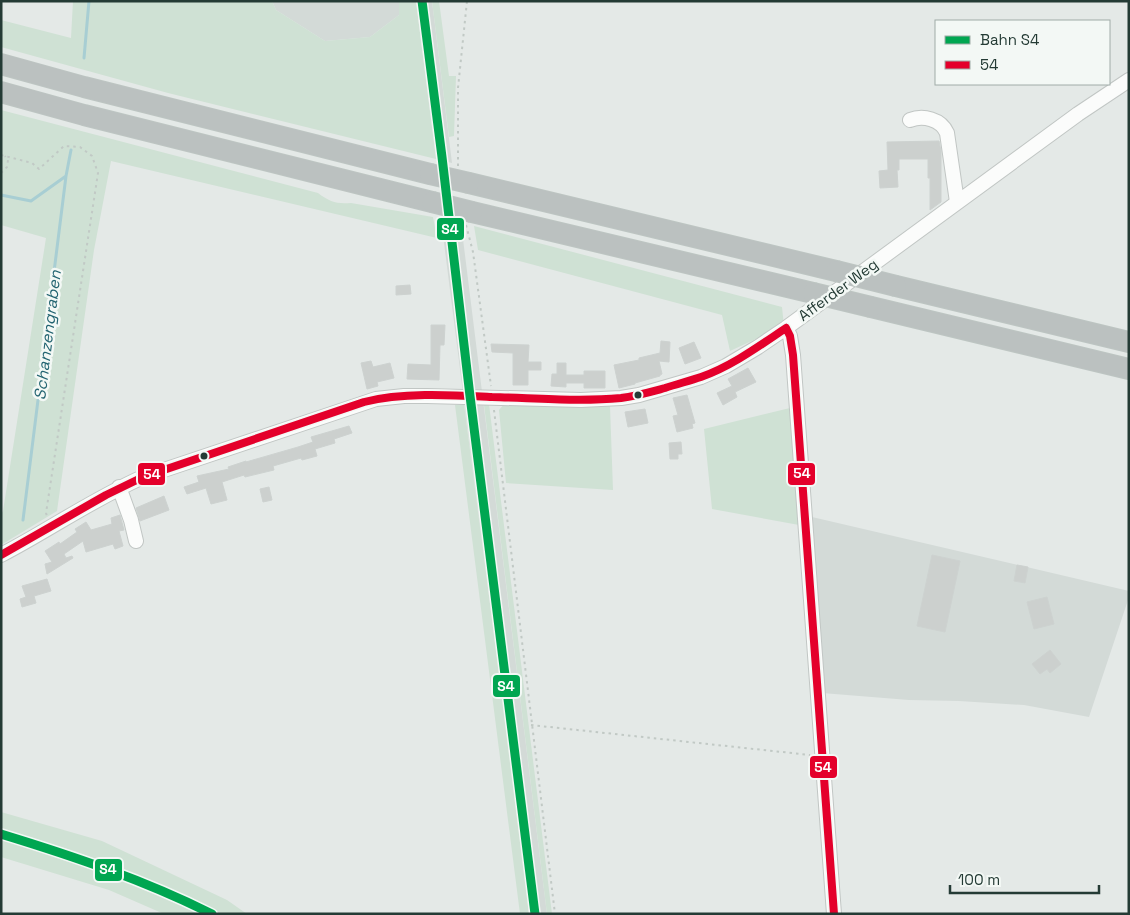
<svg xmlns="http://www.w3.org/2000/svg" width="1130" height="915" font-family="'Space Grotesk',sans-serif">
	<rect width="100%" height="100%" fill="#e4e9e7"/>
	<path fill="#d3dad7" d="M272,1H399V15L370,37L325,41L276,10Z
		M416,1H432L452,163L436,159Z
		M441,219L461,223L547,914H529Z
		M812,517L1129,591V597L1089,717L1024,705L959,701L909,700L822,693Z
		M1,829L77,852L142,877L178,892L218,914H198L174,901L138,885L73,861L1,839Z"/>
	<path fill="#cfe1d4" d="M73,1H272L276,10L325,41L370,37L399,15V1H416L436,159L168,93L1,47V20L71,38Z
		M432,1H439L449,76H456L454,136L449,137Z
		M1,110L318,193C330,202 336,204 351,203L433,217L437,238L111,161L94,250L57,511L1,545V514L3,511L46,238L1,225Z
		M474,226L782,307L784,326L730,351L722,315L478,250Z
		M505,403L610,406L613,490L506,483L499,410Z
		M464,404L522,850L529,914H520L455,405Z
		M489,404L552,914H547L484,405Z
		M790,408L799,525L712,509L704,429Z
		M1,812L102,841L227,900L247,914H218L178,892L142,877L77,852L1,829Z
		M1,839C69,859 135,880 198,914H164L109,890L1,857Z"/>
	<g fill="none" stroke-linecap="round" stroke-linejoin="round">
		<path stroke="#a8ced3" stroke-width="3" d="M84,58L89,1
			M1,195L31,201L66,176
			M23,520L66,176L71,150"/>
	</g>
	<path fill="#ccd0ce" stroke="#cdd2d0" d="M939,141L941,151V202L930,210V178H928V159H899V170H897L898,187L880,188L879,171L888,170L887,142Z
		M410,285L411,294L396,295V286Z
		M431,325H445L444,345H440L439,380L407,379L408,364L431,365Z
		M661,341L670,342L669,362L659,361L662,374L660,375V376L635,383V384L619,388L614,365L639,360V358L660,353Z
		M694,342L701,358L685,364L679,348Z
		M491,344L529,345L528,362H541V370H528V385H513V353L492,352Z
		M371,361L373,367L390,363L394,378L377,382L378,386L367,389L361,363Z
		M557,363H566V375H584V371H605V388H584V383H566V387L551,386L552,374H557Z
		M748,368L756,382L735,392L737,397L723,405L717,393L732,386L728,379Z
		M687,395L695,423L692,424L693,428L677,432L673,416L678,415L673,398Z
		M645,409L648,423L628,427L625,412Z
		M349,426L352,433L334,439L335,443L315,449L317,456L302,460L301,458L273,466L274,470L245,477L244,475L222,482L227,500L211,504L206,488L187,494L184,487L199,482L197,476L229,469L228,467L246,461V462L298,447L313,442L311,437Z
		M681,442L682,454H678V459H670L669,443Z
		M269,487L272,500L263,502L260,489Z
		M164,496L169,510L140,521L136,508Z
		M120,515L124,530L119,531L123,546L115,549L113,544L86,552L83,541L64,554L66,558L72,556L73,558L47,574L45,564L52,562L45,551L59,542L60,544L77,532L75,529L86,522L91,530L112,524L111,518Z
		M932,555L960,561L945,632L917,626Z
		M1017,565L1028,567L1025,583L1014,581Z
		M47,579L51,591L34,596L36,603L22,607L20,599L26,597L22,586Z
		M1047,597L1054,624L1034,629L1027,602Z
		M1050,650L1061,664L1050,673L1047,669L1040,674L1032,664Z"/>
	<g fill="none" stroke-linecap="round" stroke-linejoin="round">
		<g stroke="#c1c6c4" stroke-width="16">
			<path id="minor" d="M910,120C923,115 941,119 947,133L957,202
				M786,328L790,336L793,355L834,914
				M119,487L131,520L136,541
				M1,555C49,530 93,499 143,477L376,399L404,396H427L581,400L621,398L639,395L701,377L726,366L758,347L786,328L1078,114L1129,80"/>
		</g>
		<g stroke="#bdc5c2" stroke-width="22">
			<path id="highway" d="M1,64L84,87L430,174
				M1,92L84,115L432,202
				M469,183L836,271
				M472,212L813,293
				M896,286L1129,342
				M871,307L1129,369"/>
		</g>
		<path stroke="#c1c9c5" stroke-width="2" stroke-dasharray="2.5 4" stroke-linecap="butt" d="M1,155L32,163L39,169L64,146L80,147L92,156L98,173L46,513L47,516
			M458,166V88L467,1
			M1,173L7,167L8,160L5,156
			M466,225L473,252L491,386
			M494,410L555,914
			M531,725L810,755"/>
		<use href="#minor" stroke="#fbfcfb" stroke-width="14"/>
		<use href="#highway" stroke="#bbc1c0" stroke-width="20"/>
		<g stroke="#bdc5c2" stroke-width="22" stroke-linecap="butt">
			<path id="highway-bridge" d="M430,174L469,183
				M432,202L472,212
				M836,271L896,286
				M813,293L871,307"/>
		</g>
		<use href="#highway-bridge" stroke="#bbc1c0" stroke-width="20"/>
		<g stroke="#f3f8f5" stroke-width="11">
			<path id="bus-1" d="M786,328L790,336L793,355L834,914
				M1,555L106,495L143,477L364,402C403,392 452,395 492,397C535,398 578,402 621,398C636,396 650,392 665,388C677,384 689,381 701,377C732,366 759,346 786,328"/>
		</g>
		<use href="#bus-1" stroke="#e4002b" stroke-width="8"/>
		<g stroke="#f3f8f5" stroke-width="12">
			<path id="rail-1" d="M422,1L442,157L470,396L535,914
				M1,834C73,856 144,880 212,914"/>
		</g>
		<use href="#rail-1" stroke="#00a651" stroke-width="9"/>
	</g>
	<g fill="#243b35" stroke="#f3f8f5" stroke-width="2">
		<circle cx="638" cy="395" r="4.5"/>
		<circle cx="204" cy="456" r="4.5"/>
	</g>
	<g text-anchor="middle" stroke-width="5" stroke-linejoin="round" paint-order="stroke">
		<g font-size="15" fill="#243b35" stroke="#f3f8f5">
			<text transform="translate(838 290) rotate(-36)" y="5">Afferder Weg</text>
		</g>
		<g font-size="16" font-style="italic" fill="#236471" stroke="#f3f8f5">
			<text transform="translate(47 335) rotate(-83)" y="6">Schanzengraben</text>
		</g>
	</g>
	<g stroke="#f3f8f5" stroke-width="2">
		<rect x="436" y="217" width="29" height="24" rx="5" fill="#00a651"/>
		<rect x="787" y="462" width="29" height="24" rx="5" fill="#e4002b"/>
		<rect x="137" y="462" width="29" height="24" rx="5" fill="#e4002b"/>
		<rect x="492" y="674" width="29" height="24" rx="5" fill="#00a651"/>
		<rect x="809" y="755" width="29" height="24" rx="5" fill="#e4002b"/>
		<rect x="94" y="858" width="29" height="24" rx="5" fill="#00a651"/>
	</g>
	<g font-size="14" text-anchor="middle" font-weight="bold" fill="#fff">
		<text x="450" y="234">S4</text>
		<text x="802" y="478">54</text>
		<text x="152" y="479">54</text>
		<text x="506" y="691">S4</text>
		<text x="823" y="772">54</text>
		<text x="108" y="874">S4</text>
	</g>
	<rect width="1130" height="915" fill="none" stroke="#243b35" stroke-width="5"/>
	<rect x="935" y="20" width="175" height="65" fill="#f3f8f5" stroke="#a0aca8"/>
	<rect x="945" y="36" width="25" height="8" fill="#00a651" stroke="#a0aca8"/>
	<text x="980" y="45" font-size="15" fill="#243b35">Bahn S4</text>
	<rect x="945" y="61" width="25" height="8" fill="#e4002b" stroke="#a0aca8"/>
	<text x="980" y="70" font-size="15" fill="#243b35">54</text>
	<path d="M950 885v8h149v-8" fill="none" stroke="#243b35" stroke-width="2.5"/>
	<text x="958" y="885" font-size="15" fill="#243b35" stroke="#f3f8f5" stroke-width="4" paint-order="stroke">100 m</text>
</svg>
